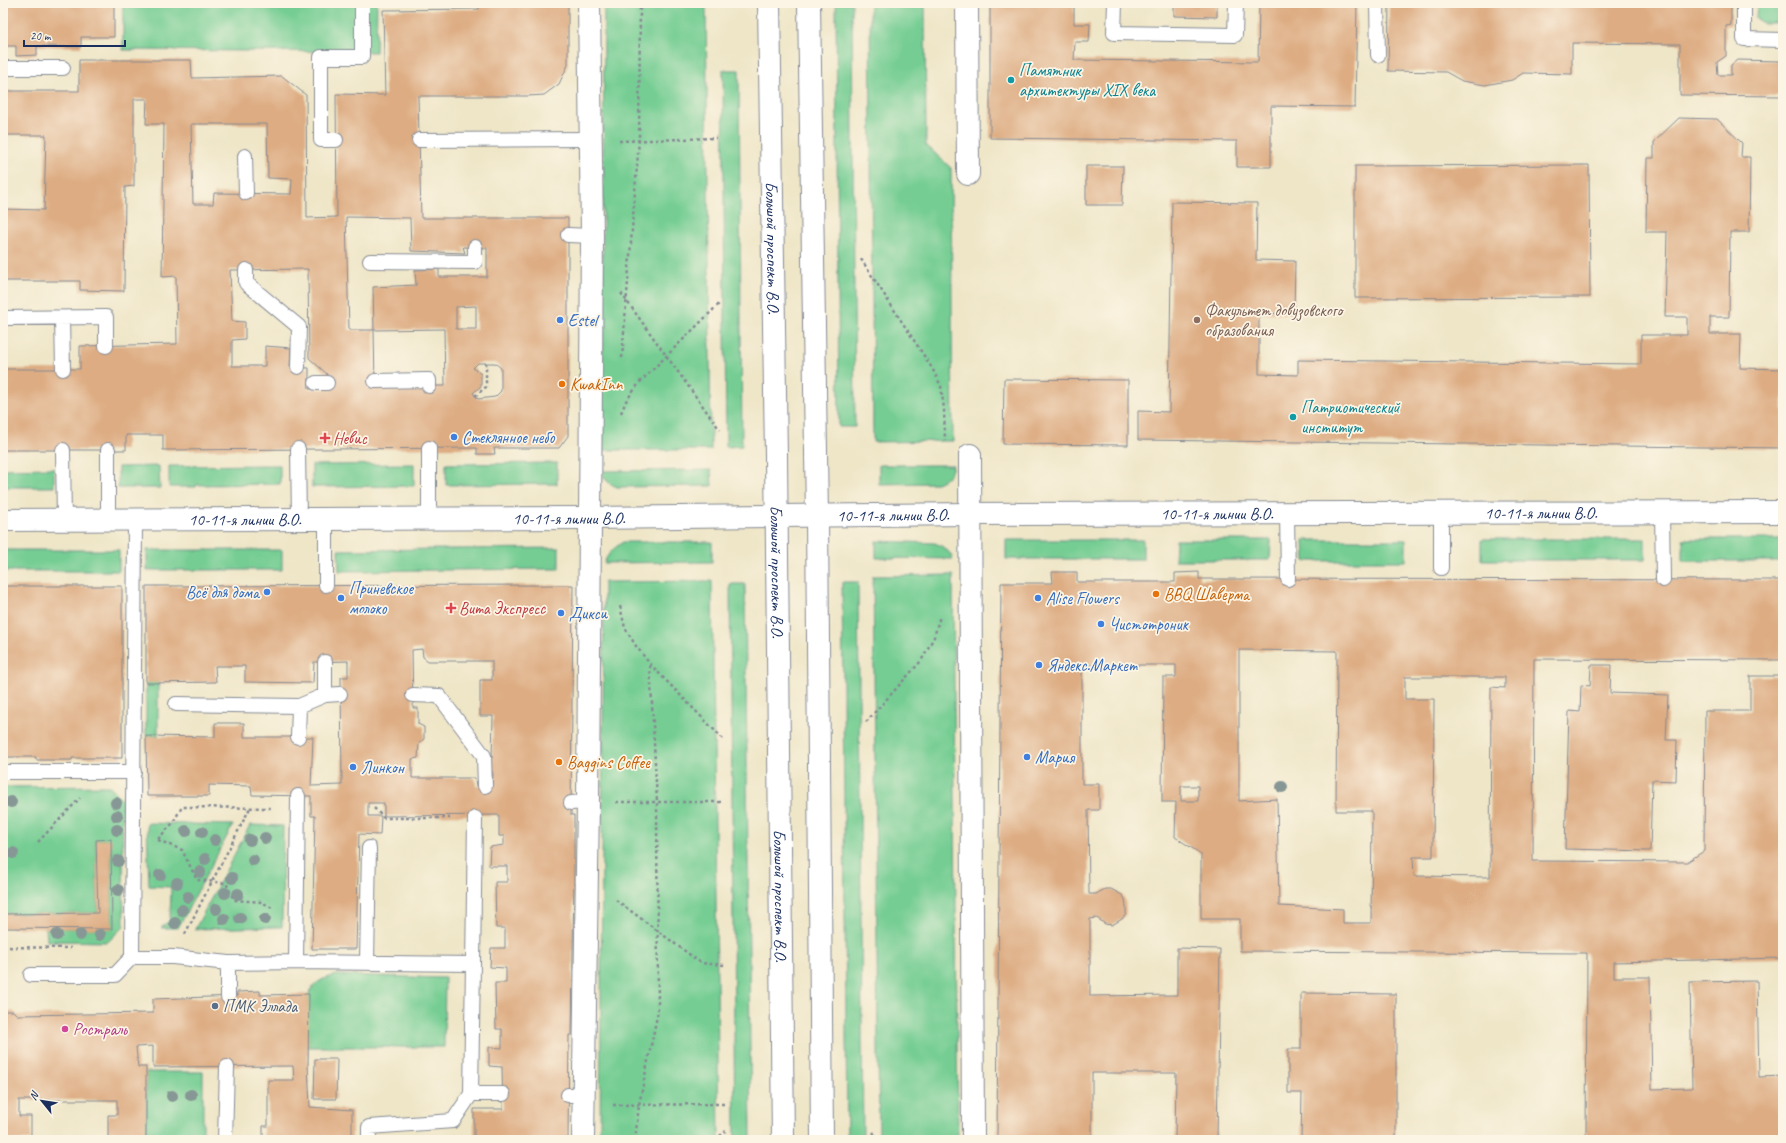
<svg xmlns="http://www.w3.org/2000/svg" width="1786" height="1143" font-family="Caveat,sans-serif">
	<rect width="100%" height="100%" fill="#fcf5e5"/>
	<filter id="ink" filterUnits="userSpaceOnUse"><feTurbulence type="fractalNoise" baseFrequency=".025" numOctaves="2"/><feDisplacementMap in="SourceGraphic" scale="8" xChannelSelector="R" yChannelSelector="G"/><feConvolveMatrix kernelMatrix="1 2 1 2 8 2 1 2 1" color-interpolation-filters="sRGB"/></filter>
	<filter id="wash" filterUnits="userSpaceOnUse"><feTurbulence type="fractalNoise" baseFrequency=".012" numOctaves="4" result="noise"/><feDisplacementMap in="SourceGraphic" scale="16" xChannelSelector="R" yChannelSelector="G"/><feGaussianBlur stdDeviation="0.9" result="paint"/><feColorMatrix in="noise" values="0 0 0 0 0 0 0 0 0 0 0 0 0 0 0 0 0 1.4 0 .05"/><feComposite in="paint" operator="in"/></filter>
	<g filter="url(#wash)">
		<rect width="100%" height="100%" fill="#efe6c8"/>
		<path fill="#75cd93" stroke="#487e78" d="M123,3H377L376,52L123,50Z
			M604,3H706L711,450H602Z
			M836,3H852L855,427H839Z
			M870,3H925L926,145L951,168L953,441L873,442Z
			M1757,3H1783V23H1762L1756,18Z
			M723,70H739L742,446L726,447Z
			M557,463V484L446,485V464Z
			M414,464V486L312,487V465Z
			M280,465V484L196,485V487H169V466Z
			M879,465H953C951,475 947,479 937,483L879,484Z
			M159,466L160,488H118V467Z
			M54,468V487H3V469Z
			M711,470L712,486L617,487C608,483 605,480 601,471Z
			M1482,539H1645V560H1482Z
			M1683,539H1783V561H1683Z
			M1006,540H1143V559H1006Z
			M1176,540H1271L1270,560H1175Z
			M1304,540H1406V561H1305Z
			M876,541L935,543C944,547 949,550 953,559L876,558Z
			M623,542H712V562L604,563C608,553 614,548 623,542Z
			M559,548V569L339,571L338,550Z
			M3,550H119V571H3Z
			M147,550H282V570H147Z
			M953,575L958,1140H879L873,576Z
			M712,581L719,1140H600L604,582Z
			M842,582H858L863,1140H847Z
			M730,584H745L751,1140H735Z
			M158,682V736H146V683Z
			M110,786L122,799L124,926L108,942L47,941L46,928L112,929L111,840H96L98,913L3,914V787Z
			M147,823L233,825L178,928H161L170,920L171,887L149,886Z
			M250,825L283,826L282,927L195,929Z
			M337,975L445,978L444,1047H308C308,1036 306,1000 309,993C315,981 326,977 337,975Z
			M146,1072H203V1140H146Z"/>
		<g id="blocks">
			<path fill="#ddac82" fill-rule="evenodd" d="M3,3H114V37H81V47L37,46V55L16,56V46H3Z
				M479,3H568V65L559,84L544,95L528,96H418L421,218H568V436L559,448H494L495,454H477V448L163,450V435H126V450H3V369H80V346L177,344L176,276L162,277L164,124H146L147,99H134V186L125,187L124,291L80,290V281H3V209L44,210L46,135H3V91H79V60H191L192,78L282,76L306,95L307,218L337,217L336,94L385,95L383,10L479,9ZM191,124H267L268,178L292,179L291,194L214,193L213,204H193ZM346,217L410,218L411,251L465,253L463,247L487,248V277H439V269L415,270L416,285L373,287L374,330H349ZM308,269L309,358L327,374L326,389H309V368L290,367L291,348L265,346V366H232V340L245,339V322L232,321L230,270ZM476,306V329H456V307ZM444,329L445,386H375L374,330ZM478,363H495L501,368V391L495,397L478,399L473,393L481,386V374L473,368Z
				M990,3H1074V24H1090L1089,42H1075L1074,60L1258,62L1259,3H1357L1355,107L1271,106V167H1237V141L990,138Z
				M1174,3H1217V17L1174,16Z
				M1389,3H1731V25L1726,26V56L1717,62L1718,75H1731V65L1737,60L1779,61L1783,57V96L1680,95V44L1572,43V74L1523,73L1512,80L1485,85L1462,81L1446,72L1388,71Z
				M1679,118L1717,119L1742,143L1741,157H1750L1749,232H1730L1729,317H1710V334H1741L1740,368L1783,369V448L1138,440V411L1169,412L1172,202L1257,203L1256,260L1295,261L1294,314L1259,313V374L1298,375V360L1641,364V335H1687V317H1665L1667,232H1646L1647,158H1654V142Z
				M1589,165L1590,297L1355,298V166Z
				M1086,166H1123L1122,205H1086Z
				M1004,379L1128,380V445L1003,444Z
				M1052,572H1077V582H1175V573L1199,572V579L1783,580V660L1534,659L1533,861L1687,862L1704,851L1705,711H1750V676H1783V958L1614,962V977H1650L1652,1089L1692,1088L1690,982L1757,981L1759,1077L1783,1076V1140H1586L1587,953L1240,951V919H1201V854L1175,837L1176,802H1162L1163,677H1176V665H1082V784H1099V810H1088L1089,894H1096L1105,889H1111L1122,895L1125,899L1126,907V914L1122,919L1112,925L1105,924L1097,918L1090,919V996L1177,995V948L1220,949L1217,1140H1175L1176,1073H1092V1140H997L1001,583H1053ZM1239,650L1337,651L1336,811H1372L1371,923H1343V909L1279,906L1277,799L1239,801ZM1405,677H1505V688L1491,687L1490,877L1414,876L1413,857H1433L1434,699H1405ZM1181,786H1198V801H1181Z
				M573,585L571,813V815H574V865L572,1035H569L568,1140H474V1109H503L502,1067L489,1066V1047L502,1048V1029H496L495,983H506V968L490,967L491,948H505V928H496L495,882H507V866H489L490,847L504,845V836H499V815L384,816V803H368V816H381L380,835L359,834L356,949H312L315,816H311V796L252,795L251,786L209,785V796H147L146,736L215,737V723H244V737H313L311,786L342,785L341,677H348V661L314,662L313,683L245,682V666H215L216,682L146,683V586ZM422,649L423,657L428,661H492V680H480V716H493L492,757L490,766L493,774L492,786H476L475,778H412V759L418,758L419,743L424,739V727L418,724V708H413L412,650Z
				M3,586H122V758H72V760H36V757H3Z
				M1591,665H1611L1610,693L1668,695L1666,740H1677L1676,781L1652,780L1650,851L1565,849L1569,711L1580,712L1581,685L1590,686Z
				M111,839L112,929L3,928V914L98,913L96,840Z
				M260,991V995L309,994L308,1065L310,1107L352,1110V1140H263V1126H268V1080H294L293,1066L153,1067V1046L136,1047L138,1067H146V1140H108V1115H117V1100H19V1116H31V1140H3V1011H13L17,1015L153,1013V999L237,996V992Z
				M1301,993L1396,994V1140H1301L1302,1093H1288V1049H1301Z
				M315,1059H337L336,1099H314Z"/>
		</g>
	</g>
	<g filter="url(#ink)">
		<use href="#blocks" fill-opacity="0" stroke="#858a93" stroke-width="1"/>
		<g fill="none" stroke-linecap="round" stroke-linejoin="round">
			<g stroke="#858a93" stroke-width="16">
				<path id="service" d="M1115,3L1114,33L1235,35L1236,3
					M1377,3L1378,55
					M1744,3V39L1783,40
					M3,68H63
					M336,140H321V57H362V3
					M419,140L591,139
					M245,156L246,193
					M568,235L592,236
					M370,261L475,262V247
					M246,270V283L299,327L298,367
					M3,318L106,317V346
					M62,318L63,369
					M375,381L429,380V386
					M316,383H327
					M298,449L299,519
					M63,450L64,520
					M108,450V520
					M1662,512L1663,580
					M1287,513L1288,579
					M1441,513V568
					M429,518V448
					M326,519V585
					M325,695V662
					M413,695L439,696L484,756L485,786
					M176,704L299,706L325,695L340,694
					M298,737L299,706
					M3,772H134
					M571,803L588,802
					M132,957H173L228,963L296,962L298,796
					M296,962L473,964L471,1094
					M228,963V997
					M367,963L369,848
					M473,964L475,818
					M31,975H115L132,957L135,519
					M568,1095H583
					M225,1140L227,1067
					M369,1140V1127L453,1121L471,1094H503"/>
			</g>
			<g stroke="#858a93" stroke-width="24">
				<g id="minor">
					<path d="M967,3L968,174"/>
					<path d="M970,455L973,1140"/>
					<path id="s1" d="M3,520L589,518L970,514L1783,512"/>
					<path d="M583,1140L588,802L592,236L589,3"/>
				</g>
			</g>
			<g stroke="#858a93" stroke-width="24">
				<g id="secondary">
					<path id="s2" d="M769,3L776,456L783,1140"/>
					<path d="M809,3L817,516L822,1140"/>
				</g>
			</g>
			<path stroke="#858a93" stroke-width="2.5" stroke-dasharray="3 3" stroke-linecap="butt" d="M619,141L716,138
				M861,259L932,368L941,386L944,409L945,441
				M621,293L720,430
				M622,358L639,140L640,3
				M475,396L486,387V363
				M621,413L626,401L640,382L719,304
				M620,606L625,628L636,646L650,664L723,739
				M866,722L921,661L934,637L940,616
				M616,802H724
				M374,808L384,818H450
				M158,839L172,824L182,807L273,808
				M158,840L182,850L197,880L226,883L234,900L262,902L272,908
				M38,842L80,798
				M616,900L701,963L725,965
				M185,934L250,808
				M3,947L71,948
				M613,1105L726,1104
				M873,1132L878,1140
				M635,1140L639,1105L658,1011L657,802L650,664
				M715,1140L726,1131"/>
			<use href="#service" stroke="#fff" stroke-width="14"/>
			<use href="#minor" stroke="#fff" stroke-width="22"/>
			<use href="#secondary" stroke="#fff" stroke-width="22"/>
		</g>
		<g fill="#879795">
			<circle cx="1282" cy="787" r="6"/>
			<circle cx="11" cy="802" r="6"/>
			<circle cx="116" cy="803" r="6"/>
			<circle cx="117" cy="816" r="6"/>
			<circle cx="117" cy="830" r="6"/>
			<circle cx="186" cy="831" r="6"/>
			<circle cx="202" cy="832" r="6"/>
			<circle cx="265" cy="838" r="6"/>
			<circle cx="215" cy="840" r="6"/>
			<circle cx="250" cy="840" r="6"/>
			<circle cx="13" cy="853" r="6"/>
			<circle cx="205" cy="859" r="6"/>
			<circle cx="253" cy="860" r="6"/>
			<circle cx="118" cy="861" r="6"/>
			<circle cx="200" cy="872" r="6"/>
			<circle cx="160" cy="875" r="6"/>
			<circle cx="232" cy="878" r="6"/>
			<circle cx="177" cy="883" r="6"/>
			<circle cx="118" cy="890" r="6"/>
			<circle cx="225" cy="893" r="6"/>
			<circle cx="238" cy="894" r="6"/>
			<circle cx="188" cy="897" r="6"/>
			<circle cx="216" cy="909" r="6"/>
			<circle cx="182" cy="910" r="6"/>
			<circle cx="240" cy="918" r="6"/>
			<circle cx="224" cy="919" r="6"/>
			<circle cx="265" cy="919" r="6"/>
			<circle cx="175" cy="923" r="6"/>
			<circle cx="57" cy="935" r="6"/>
			<circle cx="80" cy="935" r="6"/>
			<circle cx="100" cy="935" r="6"/>
			<circle cx="191" cy="1095" r="6"/>
			<circle cx="172" cy="1096" r="6"/>
		</g>
	</g>
	<g fill="#0f9aa8" stroke="#fcf5e5" stroke-width="1.5">
		<circle cx="1011" cy="80" r="4"/>
		<circle cx="1293" cy="417" r="4"/>
	</g>
	<g fill="#3f7fe0" stroke="#fcf5e5" stroke-width="1.5">
		<circle cx="560" cy="320" r="4"/>
		<circle cx="454" cy="437" r="4"/>
		<circle cx="267" cy="592" r="4"/>
		<circle cx="341" cy="598" r="4"/>
		<circle cx="1038" cy="598" r="4"/>
		<circle cx="561" cy="613" r="4"/>
		<circle cx="1101" cy="624" r="4"/>
		<circle cx="1039" cy="665" r="4"/>
		<circle cx="1027" cy="757" r="4"/>
		<circle cx="353" cy="767" r="4"/>
	</g>
	<circle fill="#8d6e63" stroke="#fcf5e5" stroke-width="1.5" cx="1197" cy="320" r="4"/>
	<g fill="#e8710a" stroke="#fcf5e5" stroke-width="1.5">
		<circle cx="562" cy="384" r="4"/>
		<circle cx="1156" cy="594" r="4"/>
		<circle cx="559" cy="762" r="4"/>
	</g>
	<g fill="#e0444e" stroke="#fcf5e5" stroke-width="1.5">
		<path d="M323 432h4v4h4v4h-4v4h-4v-4h-4v-4h4z"/>
		<path d="M449 602h4v4h4v4h-4v4h-4v-4h-4v-4h4z"/>
	</g>
	<circle fill="#5c6f8a" stroke="#fcf5e5" stroke-width="1.5" cx="215" cy="1006" r="4"/>
	<circle fill="#d1479c" stroke="#fcf5e5" stroke-width="1.5" cx="65" cy="1029" r="4"/>
	<g text-anchor="middle" stroke-width="3.5" stroke-linejoin="round" paint-order="stroke">
		<g font-size="17" fill="#0d838f" stroke="#fcf5e5" text-anchor="start">
			<text x="1019" y="76">Памятник<tspan x="1019" dy="20">архитектуры XIX века</tspan></text>
			<text x="1301" y="413">Патриотический<tspan x="1301" dy="20">институт</tspan></text>
		</g>
		<g font-size="17" fill="#1b2f5e" stroke="#fcf5e5">
			<text dy="6" stroke="none"><textPath href="#s2" startOffset="245">Большой проспект В.О.</textPath></text>
			<text dy="6" stroke="none"><textPath href="#s1" startOffset="1214">10-11-я линии В.О.</textPath></text>
			<text dy="6" stroke="none"><textPath href="#s1" startOffset="1538">10-11-я линии В.О.</textPath></text>
			<text dy="6" stroke="none"><textPath href="#s1" startOffset="890">10-11-я линии В.О.</textPath></text>
			<text dy="6" stroke="none"><textPath href="#s1" startOffset="566">10-11-я линии В.О.</textPath></text>
			<text dy="6" stroke="none"><textPath href="#s1" startOffset="242">10-11-я линии В.О.</textPath></text>
			<text dy="6" stroke="none"><textPath href="#s2" startOffset="569">Большой проспект В.О.</textPath></text>
			<text dy="6" stroke="none"><textPath href="#s2" startOffset="893">Большой проспект В.О.</textPath></text>
		</g>
		<g font-size="17" fill="#785e54" stroke="#fcf5e5" text-anchor="start">
			<text x="1205" y="316">Факультет довузовского<tspan x="1205" dy="20">образования</tspan></text>
		</g>
		<g font-size="17" fill="#366cbe" stroke="#fcf5e5" text-anchor="start">
			<text x="568" y="326">Estel</text>
			<text x="462" y="443">Стеклянное небо</text>
			<text x="349" y="594">Приневское<tspan x="349" dy="20">молоко</tspan></text>
			<text x="259" y="598" text-anchor="end">Всё для дома</text>
			<text x="1046" y="604">Alise Flowers</text>
			<text x="569" y="619">Дикси</text>
			<text x="1109" y="630">Чистотроник</text>
			<text x="1047" y="671">Яндекс.Маркет</text>
			<text x="1035" y="763">Мария</text>
			<text x="361" y="773">Линкон</text>
		</g>
		<g font-size="17" fill="#c56008" stroke="#fcf5e5" text-anchor="start">
			<text x="570" y="390">KwakInn</text>
			<text x="1164" y="600">BBQ Шаверма</text>
			<text x="567" y="768">Baggins Coffee</text>
		</g>
		<g font-size="17" fill="#be3a42" stroke="#fcf5e5" text-anchor="start">
			<text x="333" y="444">Невис</text>
			<text x="459" y="614">Вита Экспресс</text>
		</g>
		<g font-size="17" fill="#4e5e75" stroke="#fcf5e5" text-anchor="start">
			<text x="223" y="1012">ПМК Эллада</text>
		</g>
		<g font-size="17" fill="#b23c85" stroke="#fcf5e5" text-anchor="start">
			<text x="73" y="1035">Ростраль</text>
		</g>
	</g>
	<rect width="1786" height="1143" fill="none" stroke="#fcf5e5" stroke-width="16"/>
	<g transform="translate(42 1101) rotate(300)" stroke="#fcf5e5" stroke-width="3" paint-order="stroke">
	<path d="M0-3L7 15L0 10L-7 15Z" fill="#1b2f5e"/>
	<text y="-6" font-size="11" font-weight="bold" text-anchor="middle" fill="#1b2f5e">N</text>
	</g>
	<path d="M24 40v6h101v-6" fill="none" stroke="#1b2f5e" stroke-width="2"/>
	<text x="30" y="40" font-size="12" fill="#1b2f5e" stroke="#fcf5e5" stroke-width="3" paint-order="stroke">20 m</text>
</svg>
